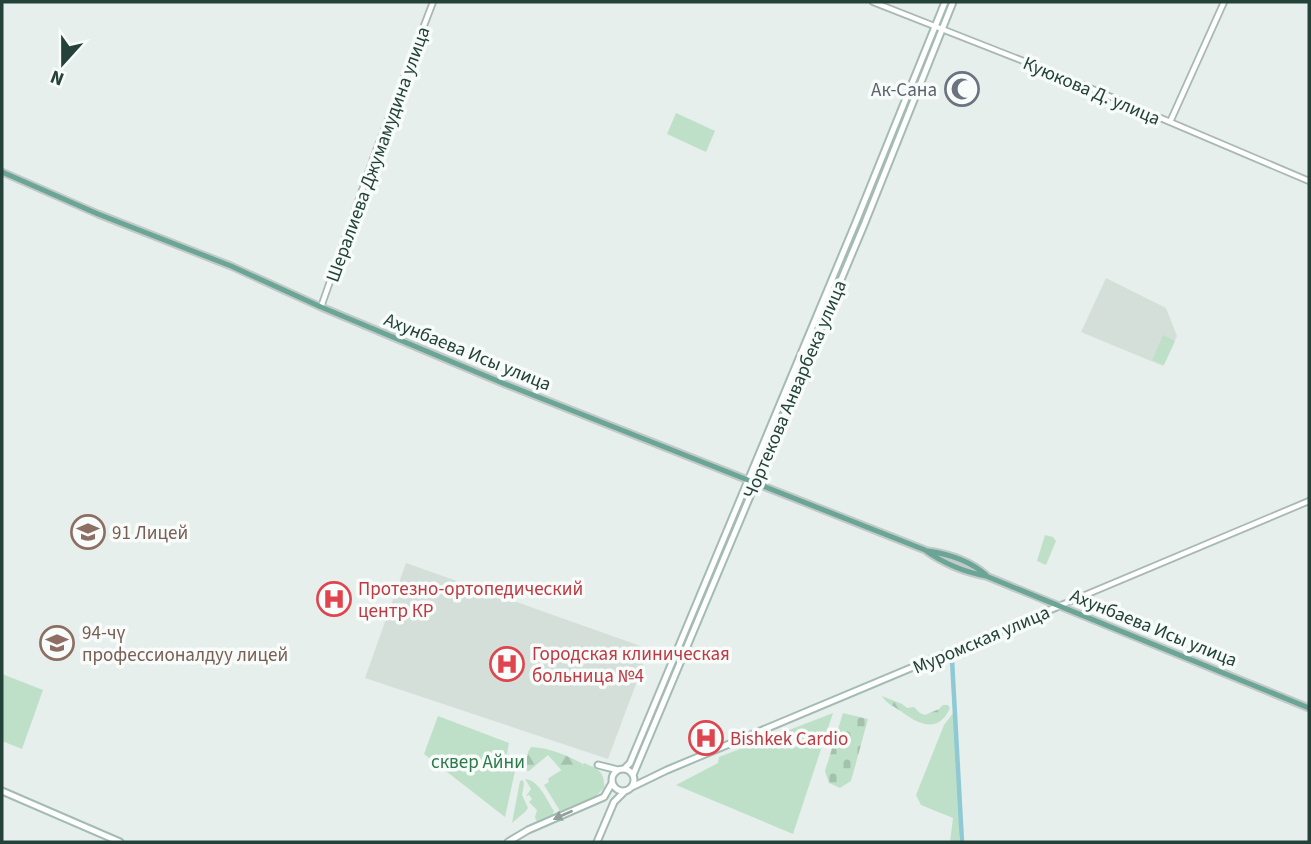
<svg xmlns="http://www.w3.org/2000/svg" width="1311" height="844" font-family="'Source Sans 3',sans-serif">
	<defs>
		<pattern id="forest-firs" width="22" height="20" patternUnits="userSpaceOnUse" patternTransform="scale(1.75)"><rect width="22" height="20" fill="#bfe0c8"/><path d="M5 1l3.5 6h-7zM16 11l3.5 6h-7z" fill="#a4c1ad"/></pattern>
		<pattern id="cemetery-stones" width="16" height="16" patternUnits="userSpaceOnUse" patternTransform="scale(1.75)"><rect width="16" height="16" fill="#bfe0c8"/><path d="M2 7V4a2 2 0 0 1 4 0v3zM10 15v-3a2 2 0 0 1 4 0v3z" fill="#a4c1ad"/></pattern>
	</defs>
	<rect width="100%" height="100%" fill="#e6efeb"/>
	<path fill="#d4dfda" d="M1106,278L1166,308L1177,336L1163,366L1081,332Z
		M406,563L649,649L608,759L365,678Z"/>
	<path fill="#bfe0c8" d="M676,113L715,131L706,152L667,134Z
		M1163,335L1175,341L1164,365L1152,360Z
		M1045,535L1053,537L1056,541L1046,565L1037,561Z
		M2,674L43,690L22,749L2,741Z
		M954,712C955,755 961,799 959,842H950L953,818L921,805L916,795L944,725Z
		M833,713L793,834L676,785L718,763L719,757Z
		M438,716L509,743L507,754L518,757L505,817L424,754Z
		M584,763C598,769 605,771 604,788L596,796L560,811L544,785L549,782L548,779C556,772 561,773 568,764L582,767Z
		M525,779C539,780 546,799 554,811L552,816L537,822L535,817L537,810L529,802L532,799L529,795L526,796L531,789Z
		M523,780L524,784L522,795L528,808L525,812L512,823L520,781Z"/>
	<path fill="url(#forest-firs)" d="M882,696L902,704L907,708L914,707L920,713L925,715L939,709L943,705H948L950,708C938,735 918,724 899,710C893,706 886,703 882,696Z
		M531,747C547,747 569,756 583,764L581,769L578,771L572,770L568,764L563,772L548,755L529,771L524,770L528,752Z"/>
	<path fill="url(#cemetery-stones)" d="M843,713L868,719L851,781L840,788L829,783L825,771Z"/>
	<g fill="none" stroke-linecap="round" stroke-linejoin="round">
		<path stroke="#8ec9d4" stroke-width="4.5" d="M952,660L962,842"/>
		<g stroke="#a8b8b2" stroke-width="8">
			<path id="tertiary" d="M873,2L1064,77L1309,181
				M1170,122L1224,2
				M321,307L373,159L433,2
				M1059,606L1309,501"/>
		</g>
		<g stroke="#a4bbb3" stroke-width="9">
			<path id="secondary" d="M598,765L618,770
				M612 780a11 11 0 1 1 22 0a11 11 0 1 1-22 0Z
				M624,769L630,763L856,222L945,2
				M633,775L864,225L953,2
				M632,787L667,770L1059,606
				M2,791L120,842
				M508,842L528,830L604,797L612,783
				M597,842L614,802L625,791"/>
		</g>
		<g stroke="#c2cac8" stroke-width="9">
			<path id="primary" d="M2,172L98,214L231,266L321,307L505,384L925,550C943,563 965,572 986,576L1309,708
				M928,551C949,554 970,561 986,575"/>
		</g>
		<use href="#tertiary" stroke="#fff" stroke-width="4.5"/>
		<use href="#secondary" stroke="#fff" stroke-width="5"/>
		<use href="#primary" stroke="#6aa596" stroke-width="5"/>
	</g>
	<defs><path id="oneway-solid" d="M-6-.8H1V-3.2L6.5 0L1 3.2V.8H-6Z" transform="scale(1.75)"/></defs>
	<use fill="#92a09c" href="#oneway-solid" transform="translate(563 815) rotate(156)"/>
	<defs>
		<g id="mosque-ring" transform="scale(1.75)"><circle r="9.5" fill="#f7fbf9" stroke="#6b7280" stroke-width="1.5"/><path d="M3.5-4.9A6 6 0 1 0 3.5 4.9A5 5 0 1 1 3.5-4.9Z" fill="#6b7280"/></g>
		<g id="university-ring" transform="scale(1.75)"><circle r="9.5" fill="#f7fbf9" stroke="#8d6e63" stroke-width="1.5"/><path d="M0-5L7-2L0 1L-7-2ZM-4 1L0 2.5L4 1V4Q0 6-4 4Z" fill="#8d6e63"/></g>
		<g id="hospital-ring" transform="scale(1.75)"><circle r="9.5" fill="#f7fbf9" stroke="#e0444e" stroke-width="1.5"/><path d="M-5-5h3v3.5h4V-5h3V5h-3V1.5h-4V5h-3Z" fill="#e0444e"/></g>
	</defs>
	<g fill-rule="evenodd">
		<use href="#mosque-ring" x="962" y="89"/>
		<use href="#university-ring" x="88" y="532"/>
		<use href="#hospital-ring" x="334" y="599"/>
		<use href="#university-ring" x="57" y="643"/>
		<use href="#hospital-ring" x="507" y="664"/>
		<use href="#hospital-ring" x="706" y="738"/>
	</g>
	<g text-anchor="middle" stroke-width="7" stroke-linejoin="round" paint-order="stroke">
		<g font-size="19" fill="#5b616d" stroke="#f7fbf9" text-anchor="end">
			<text x="937" y="96">Ак-Сана</text>
		</g>
		<g font-size="19" fill="#24423a" stroke="#f7fbf9">
			<text transform="translate(1092 90) rotate(23)" y="7">Куюкова Д. улица</text>
			<text transform="translate(377 154) rotate(-70)" y="7">Шералиева Джумамудина улица</text>
			<text transform="translate(468 351) rotate(22)" y="7">Ахунбаева Исы улица</text>
			<text transform="translate(794 389) rotate(-67)" y="7">Чортекова Анварбека улица</text>
			<text transform="translate(1154 627) rotate(22)" y="7">Ахунбаева Исы улица</text>
			<text transform="translate(981 639) rotate(-23)" y="7">Муромская улица</text>
		</g>
		<g font-size="19" fill="#785e54" stroke="#f7fbf9" text-anchor="start">
			<text x="112" y="539">91 Лицей</text>
			<text x="82" y="639">94-чү<tspan x="82" dy="22">профессионалдуу лицей</tspan></text>
		</g>
		<g font-size="19" fill="#be3a42" stroke="#f7fbf9" text-anchor="start">
			<text x="358" y="595">Протезно-ортопедический<tspan x="358" dy="22">центр КР</tspan></text>
			<text x="532" y="660">Городская клиническая<tspan x="532" dy="22">больница №4</tspan></text>
			<text x="730" y="745">Bishkek Cardio</text>
		</g>
		<g font-size="19" fill="#2d7a4b" stroke="#f7fbf9">
			<text x="478" y="768">сквер Айни</text>
		</g>
	</g>
	<rect width="1311" height="844" fill="none" stroke="#24423a" stroke-width="7"/>
	<g transform="translate(63 63) rotate(201)" stroke="#f7fbf9" stroke-width="5" paint-order="stroke">
	<path d="M0-5L12 26L0 18L-12 26Z" fill="#24423a"/>
	<text y="-10" font-size="19" font-weight="bold" text-anchor="middle" fill="#24423a">N</text>
	</g>
</svg>
